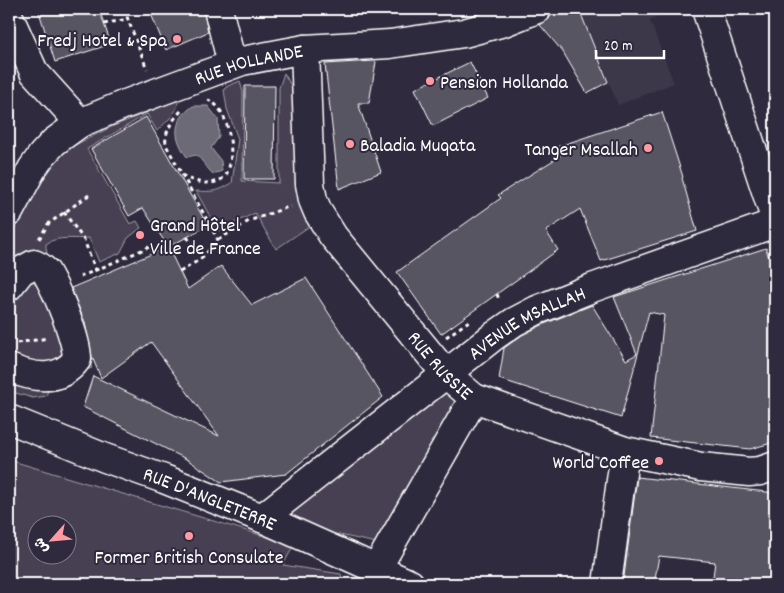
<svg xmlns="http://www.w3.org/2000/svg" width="784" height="593" font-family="Dekko,'Playpen Sans Arabic',sans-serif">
	<rect width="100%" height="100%" fill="#2f2a3d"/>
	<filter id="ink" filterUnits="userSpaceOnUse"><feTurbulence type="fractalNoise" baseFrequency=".02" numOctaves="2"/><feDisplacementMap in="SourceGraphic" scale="10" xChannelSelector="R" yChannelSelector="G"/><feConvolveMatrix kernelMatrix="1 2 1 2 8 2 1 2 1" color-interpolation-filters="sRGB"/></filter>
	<g filter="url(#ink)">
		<path fill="#3c3749" d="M579,9H667L650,21L674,83L618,105Z"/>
		<path fill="#464152" stroke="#a2a0a8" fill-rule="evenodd" d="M284,73L298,98L317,221L276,249L255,213L218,231L196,191C212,192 218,192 232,183L238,139L227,109L224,90L226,87L240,81L243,92L242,181L279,183V88Z
			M178,100C179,112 165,123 157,131L147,114L87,149L130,224L137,221L141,228L128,238L120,253L99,262L89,238C74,240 58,235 46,244C43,257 85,349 92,368L74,374L63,352L46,396L33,398L9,391V238L53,159L69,148L111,127Z
			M443,391L457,398L448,427L381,544L262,518Z
			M9,460L294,545L283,565L341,574L344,584H9ZM38,526H68V556H38Z"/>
		<path fill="#6d6a77" stroke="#a7a6ad" d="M193,106H208L218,119L219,137L211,148L221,161L222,171L213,174C207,169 201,158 196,155L187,157C173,137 172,121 193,106Z"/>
		<path fill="#595564" stroke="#fff" d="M38,9H99L111,44L55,62Z
			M149,9H203L208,32L166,50Z
			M559,9H579L608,82L587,93L563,52L540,25L549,19L552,12Z
			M374,61L376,62L369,103H358L381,172L339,189L325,64Z
			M470,62L488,98L433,126L415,89Z
			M245,86H275L274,179H244Z
			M662,112L683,177L682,178L697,231L601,261L580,209L546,231L558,250L441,334L397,272L501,198L498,195L560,156L556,147Z
			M146,117L208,226L168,247L143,208L129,216L91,149Z
			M168,247L188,289L221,266L252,305L306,278L383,397L286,474L221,482L188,460L83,407L93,376L219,436L151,342L101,378L92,357L85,323L71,288Z
			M766,248L775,279V442L750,449L651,438L664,315L649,312L621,418L499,379L504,348L522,335L544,324L592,305L626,360L637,354L614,297Z
			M637,477L775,493V551L772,584H712L715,562L659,556L654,584H623Z"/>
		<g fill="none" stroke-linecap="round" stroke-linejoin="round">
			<g stroke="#fff" stroke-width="31">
				<g id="minor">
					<path d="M218,9L232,64"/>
					<path d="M9,17L34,72L80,123"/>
					<path id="s1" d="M305,49L310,184L313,200L318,212L333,236L446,374L474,398L625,451L701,467L749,472L760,471L775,466"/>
					<path id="s2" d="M9,212L32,169L42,155L54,142L80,123L123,105L242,61L305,49L390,44L464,33L504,22L537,9"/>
					<path d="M9,286L21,271L34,264L40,267L46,272C57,291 77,339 77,359C60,383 33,378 9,368"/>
					<path id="s3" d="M9,419L105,458L164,479L262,518L410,584"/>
					<path id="s4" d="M262,518L446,374L494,336L514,322L537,310L592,288L775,223"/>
					<path d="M376,570L474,398"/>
					<path d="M607,584L625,451"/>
				</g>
			</g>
			<g stroke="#fff" stroke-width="31">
				<path id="major" d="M706,9L775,218"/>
			</g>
			<path stroke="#fff" stroke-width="3" stroke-dasharray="4 4" stroke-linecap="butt" d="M124,9L147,69
				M104,24L127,19
				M181,111C172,121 164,132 166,145L218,240L202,258
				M182,175C194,183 218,189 227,173C236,155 229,107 208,100
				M64,212L84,240L96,271
				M39,239L48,224L89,195
				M218,240L249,221L291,206
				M180,272L202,258L187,237
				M80,277L149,247
				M497,294L499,300
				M446,337L472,319
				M17,343L48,338"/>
			<use href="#minor" stroke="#2f2a3d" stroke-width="28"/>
			<use href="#major" stroke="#2f2a3d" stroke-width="28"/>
		</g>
	</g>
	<g fill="#ff9aa2" stroke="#2f2a3d" stroke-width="2">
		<circle cx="177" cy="39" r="5"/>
		<circle cx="430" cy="81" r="5"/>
		<circle cx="350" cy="144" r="5"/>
		<circle cx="648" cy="148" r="5"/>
		<circle cx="140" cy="235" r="5"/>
		<circle cx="659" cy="461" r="5"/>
		<circle cx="189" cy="536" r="5"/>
	</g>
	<g text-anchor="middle" stroke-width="4" stroke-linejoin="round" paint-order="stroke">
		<g font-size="20" fill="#fff" stroke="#2f2a3d" text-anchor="end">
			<text x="167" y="46">Fredj Hotel &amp; Spa</text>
			<text x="440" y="88" text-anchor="start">Pension Hollanda</text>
			<text x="360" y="151" text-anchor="start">Baladia Muqata</text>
			<text x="638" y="155">Tanger Msallah</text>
			<text x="150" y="231" text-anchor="start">Grand Hôtel<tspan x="150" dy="23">Ville de France</tspan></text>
			<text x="649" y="468">World Coffee</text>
			<text x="189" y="563" text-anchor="middle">Former British Consulate</text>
		</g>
		<g font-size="20" fill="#fff" stroke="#2f2a3d">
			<text dy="7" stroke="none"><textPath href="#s2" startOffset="295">RUE HOLLANDE</textPath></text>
			<text dy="7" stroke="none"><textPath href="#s4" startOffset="330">AVENUE MSALLAH</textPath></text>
			<text dy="7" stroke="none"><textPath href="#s1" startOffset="361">RUE RUSSIE</textPath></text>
			<text dy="7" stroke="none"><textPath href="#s3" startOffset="216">RUE D'ANGLETERRE</textPath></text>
		</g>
	</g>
	<rect width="784" height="593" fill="none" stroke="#2f2a3d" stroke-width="30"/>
	<rect x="15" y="15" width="754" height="563" fill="none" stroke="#fff" stroke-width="2" filter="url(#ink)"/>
	<g transform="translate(52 540) rotate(243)"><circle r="24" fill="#2f2a3d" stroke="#827f8b"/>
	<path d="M0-4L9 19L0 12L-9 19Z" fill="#ff9aa2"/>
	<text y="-8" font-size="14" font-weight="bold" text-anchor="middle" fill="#ffffff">ش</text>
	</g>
	<path d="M596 50v8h68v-8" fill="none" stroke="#ffffff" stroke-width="2.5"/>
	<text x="604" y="50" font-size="15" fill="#ffffff" stroke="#2f2a3d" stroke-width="4" paint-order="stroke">20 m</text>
</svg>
